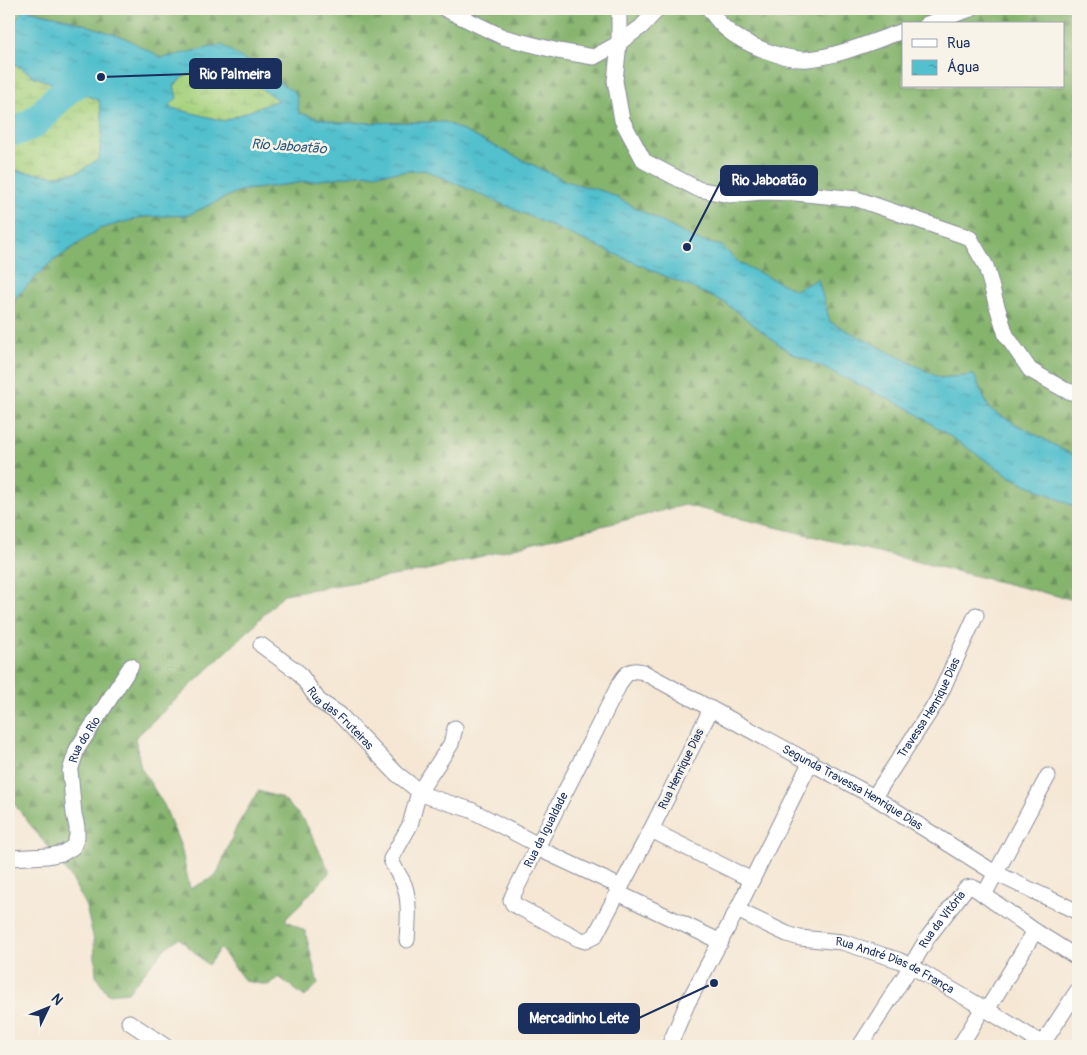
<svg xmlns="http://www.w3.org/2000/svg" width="1087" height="1055" font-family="Pangolin,sans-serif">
	<defs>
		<pattern id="forest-firs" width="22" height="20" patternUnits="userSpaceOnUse" patternTransform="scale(1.25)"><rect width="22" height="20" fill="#85b46d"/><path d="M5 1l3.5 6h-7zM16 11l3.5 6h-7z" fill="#6c935d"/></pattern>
		<pattern id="wetland-marsh" width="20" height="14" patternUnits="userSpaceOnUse" patternTransform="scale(1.25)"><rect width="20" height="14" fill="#a7d27e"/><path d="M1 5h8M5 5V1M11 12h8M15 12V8" fill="none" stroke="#8fb56f"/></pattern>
		<pattern id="water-ripples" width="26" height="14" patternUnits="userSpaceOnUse" patternTransform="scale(1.25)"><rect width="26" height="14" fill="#53c0cd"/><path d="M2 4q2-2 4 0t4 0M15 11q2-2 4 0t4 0" fill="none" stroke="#449caa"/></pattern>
	</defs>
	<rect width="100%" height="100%" fill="#f7f3e8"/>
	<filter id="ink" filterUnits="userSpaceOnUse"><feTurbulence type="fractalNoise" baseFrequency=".02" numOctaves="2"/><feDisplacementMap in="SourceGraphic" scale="10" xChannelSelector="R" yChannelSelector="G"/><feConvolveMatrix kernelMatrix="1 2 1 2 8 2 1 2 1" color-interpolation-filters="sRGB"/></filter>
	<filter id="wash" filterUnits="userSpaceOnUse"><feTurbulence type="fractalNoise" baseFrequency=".0096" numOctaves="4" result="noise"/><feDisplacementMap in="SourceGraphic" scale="20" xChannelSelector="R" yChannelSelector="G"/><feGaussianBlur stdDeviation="1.12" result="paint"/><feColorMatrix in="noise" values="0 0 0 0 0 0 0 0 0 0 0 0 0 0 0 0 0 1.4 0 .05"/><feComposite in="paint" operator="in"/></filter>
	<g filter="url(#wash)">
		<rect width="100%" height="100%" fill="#f5e7d4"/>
		<path fill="url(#forest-firs)" stroke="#507266" fill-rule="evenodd" d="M25,9H1078V458L989,409L974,375L940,378L830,322L795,291L739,263L722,246L696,240L606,192L568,182L445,122L338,123L299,113L222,45L162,59L125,38L71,20ZM903,24H1063V86H903Z
			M425,170L724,302L788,351L908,408L1011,477L1078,508V601L685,505L423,571L284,594L239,640L135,738L141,768L164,805L181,847L190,889L216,876L237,826L258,791L282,798L304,820L330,872L285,920L305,931L318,984L305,997L279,977L268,985L245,981L220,948L208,965L179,938L165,948L128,992L108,994L96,976L94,940L86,907L72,879L9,797V314L17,296L48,265L99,229L142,217L188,215L239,191L356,175Z"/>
		<path fill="url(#wetland-marsh)" stroke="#61806e" d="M9,9H23L9,32Z
			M9,58L35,77L99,100L103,124L99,159L78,172L56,176L9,170Z
			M226,68L240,74L279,100L224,121L167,107L177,98L174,86C190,68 203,70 226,68Z"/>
		<path fill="url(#water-ripples)" stroke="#377896" fill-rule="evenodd" d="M23,9L71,20L125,38L162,58L222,45L296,93L299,113L338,123L445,122L568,182L606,192L696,240L722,246L739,263L795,290L818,279L830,322L940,378L974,375L989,409L1078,458V508L1011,477L908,408L788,351L724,302L425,170L356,175L239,191L188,215L142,217L99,229L48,265L17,296L9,314V170L56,176L78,172L99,159L103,124L99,100L35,77L9,60V32ZM226,68L240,74L278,100L224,121L168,107L177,98L174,86C190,68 203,70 226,68Z"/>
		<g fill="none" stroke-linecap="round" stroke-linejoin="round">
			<path stroke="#53c0cd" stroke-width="31" d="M9,130C48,135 60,66 107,79"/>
		</g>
	</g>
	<g filter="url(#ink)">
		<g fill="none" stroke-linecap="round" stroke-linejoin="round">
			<g stroke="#888b99" stroke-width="17">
				<g id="street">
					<path d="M445,9L503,37L558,51L594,57L619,43L641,27L658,9"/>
					<path d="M619,9V43L615,81L622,120L644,161L698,189L729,195L762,192L795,193L857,199L970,238L986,266L996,303L1006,335L1030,370L1065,390L1078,394"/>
					<path d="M709,9C714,16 720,24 726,29C743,44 785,61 808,59C840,56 873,41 903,31"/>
					<path d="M927,24L971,9"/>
					<path id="s1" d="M261,645L299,673L319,701L339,714L397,774L424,795L471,810L538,845"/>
					<path id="s2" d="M711,709L651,830L595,936L585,941L579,939L513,904L511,900L513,895L620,683C626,673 631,668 643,672L874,797L995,873L1078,912"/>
					<path id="s3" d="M874,797L937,701L976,615"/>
					<path d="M651,830L752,880"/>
					<path d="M537,848L621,887"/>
					<path id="s4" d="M9,858L48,856L63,853L73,847L77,837V827L74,814L70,771L77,749L131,666"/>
					<path d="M618,893L721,942"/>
					<path d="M984,895L1048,776"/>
					<path id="s5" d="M737,910L787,934L800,938L842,942L898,960L911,966L987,1010L1046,1046"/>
					<path d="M407,940C408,923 410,904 405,887C402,877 394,870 391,859L410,825L419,792L451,744L455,728"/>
					<path d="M987,1010L1035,931"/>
					<path d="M129,1022L165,1046"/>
					<path d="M669,1046L687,1004L737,910L811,761"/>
					<path id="s6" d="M860,1046L911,966L928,937L966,888L971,887L976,889L1035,931L1078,958"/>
					<path d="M960,1046L983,1008"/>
					<path d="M1041,1046L1078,990"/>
				</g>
			</g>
			<use href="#street" stroke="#fff" stroke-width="15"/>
		</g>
	</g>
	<g text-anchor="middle" stroke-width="5" stroke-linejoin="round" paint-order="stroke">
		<g font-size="12" fill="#1b2f5e" stroke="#f7f3e8">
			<text dy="4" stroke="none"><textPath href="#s3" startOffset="105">Travessa Henrique Dias</textPath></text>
			<text dy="4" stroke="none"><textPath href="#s1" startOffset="109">Rua das Fruteiras</textPath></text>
			<text dy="4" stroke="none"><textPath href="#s4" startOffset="178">Rua do Rio</textPath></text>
			<text transform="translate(681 769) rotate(-64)" y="4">Rua Henrique Dias</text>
			<text dy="4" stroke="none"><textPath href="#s2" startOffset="862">Segunda Travessa Henrique Dias</textPath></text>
			<text dy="4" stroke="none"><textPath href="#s2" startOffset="430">Rua da Igualdade</textPath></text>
			<text dy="4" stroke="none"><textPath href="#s6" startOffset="151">Rua da Vitória</textPath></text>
			<text dy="4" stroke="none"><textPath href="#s5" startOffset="169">Rua André Dias de França</textPath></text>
		</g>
		<g font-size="14" font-style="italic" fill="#2c5a7f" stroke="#f7f3e8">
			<text transform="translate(289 146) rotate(4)" y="5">Rio Jaboatão</text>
		</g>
	</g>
	<path fill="none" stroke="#1b2f5e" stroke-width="2" d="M101 77L190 74M687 247L721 181M714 983L639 1018"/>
	<g fill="#1b2f5e" stroke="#f7f3e8" stroke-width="2">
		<circle cx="101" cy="77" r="5"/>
		<circle cx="687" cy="247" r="5"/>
		<circle cx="714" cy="983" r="5"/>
	</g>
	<g fill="#1b2f5e" stroke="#1b2f5e" stroke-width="2">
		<rect x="190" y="59" width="91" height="29" rx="5"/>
		<rect x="721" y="166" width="96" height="29" rx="5"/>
		<rect x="519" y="1004" width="120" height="29" rx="5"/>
	</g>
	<g font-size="14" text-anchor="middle" font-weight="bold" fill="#fff">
		<text x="235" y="79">Rio Palmeira</text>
		<text x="769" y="185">Rio Jaboatão</text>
		<text x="579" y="1023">Mercadinho Leite</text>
	</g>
	<rect width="1087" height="1055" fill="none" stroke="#f7f3e8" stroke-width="30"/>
	<rect x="902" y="22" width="162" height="65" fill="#f7f3e8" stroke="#9fa5b1"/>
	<rect x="912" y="39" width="25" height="8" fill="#ffffff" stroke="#9fa5b1"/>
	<text x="947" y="48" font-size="15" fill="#1b2f5e">Rua</text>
	<rect x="912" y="60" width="25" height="15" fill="url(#water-ripples)" stroke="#9fa5b1"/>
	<text x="947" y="72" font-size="15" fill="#1b2f5e">Água</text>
	<g transform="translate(48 1008) rotate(47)" stroke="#f7f3e8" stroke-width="4" paint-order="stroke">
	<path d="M0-4L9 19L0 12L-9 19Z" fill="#1b2f5e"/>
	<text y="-8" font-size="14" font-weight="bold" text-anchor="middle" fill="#1b2f5e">N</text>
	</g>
</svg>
